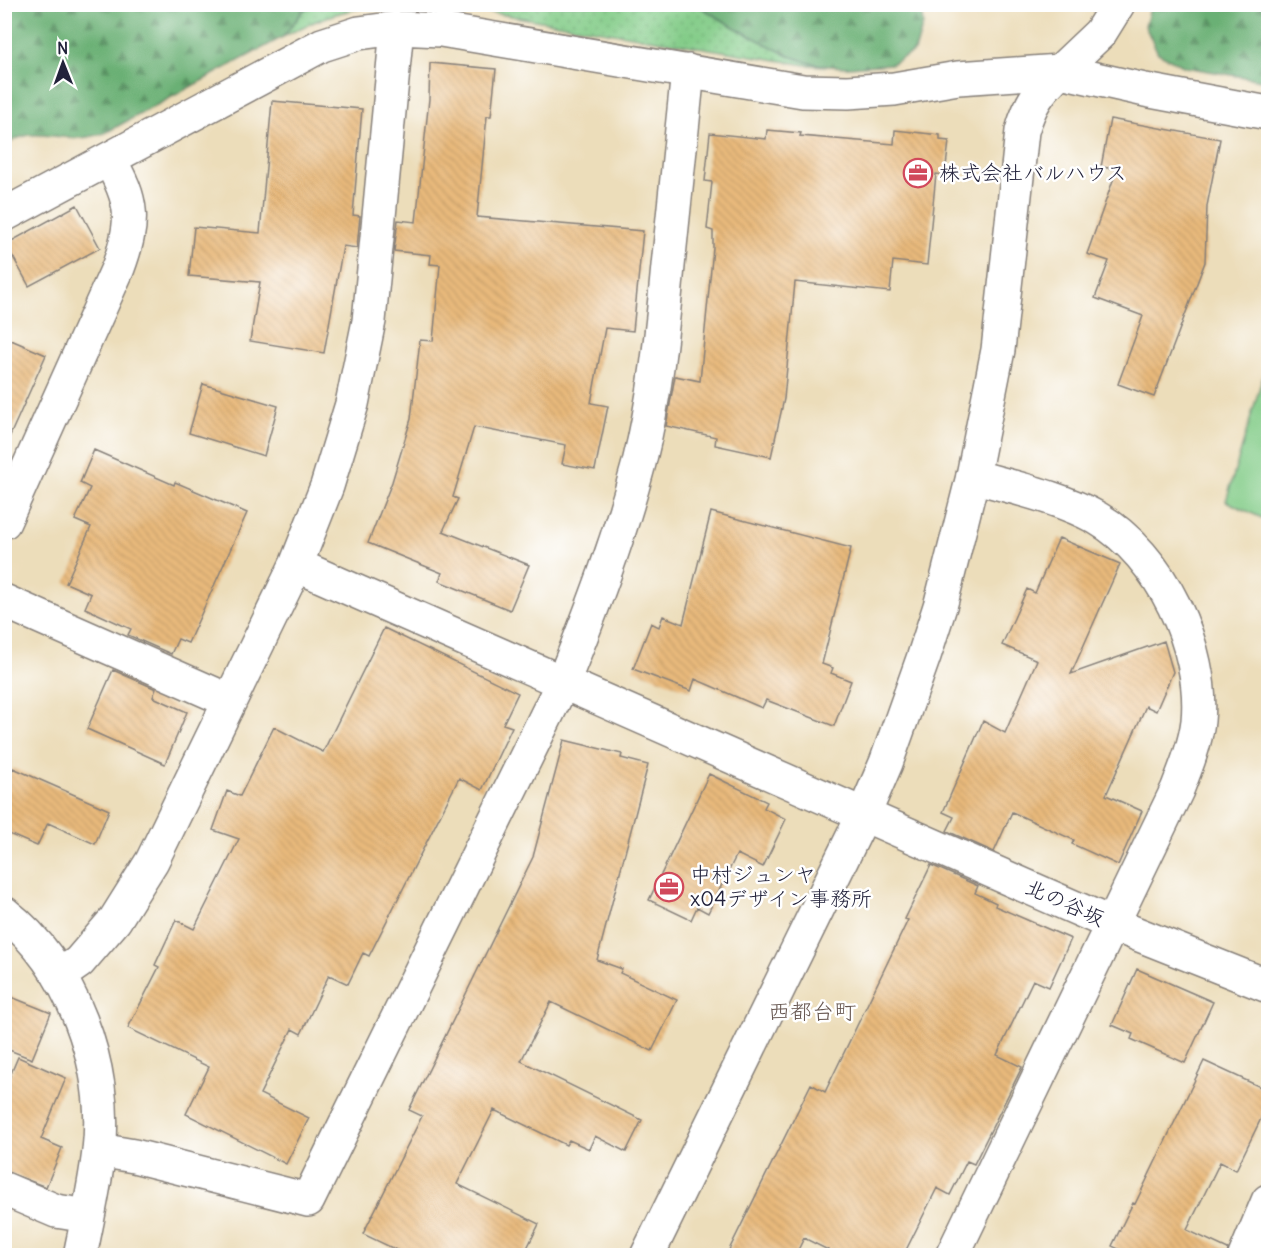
<svg xmlns="http://www.w3.org/2000/svg" width="1273" height="1260" font-family="Delius,'Klee One',sans-serif">
	<defs>
		<pattern id="grass-dots" width="8" height="8" patternUnits="userSpaceOnUse" patternTransform="scale(1.5)"><rect width="8" height="8" fill="#83cc88"/><path d="M2 2h.1M6 6h.1" fill="none" stroke="#71af76" stroke-width="1.8" stroke-linecap="round"/></pattern>
		<pattern id="forest-firs" width="22" height="20" patternUnits="userSpaceOnUse" patternTransform="scale(1.5)"><rect width="22" height="20" fill="#6ab074"/><path d="M5 1l3.5 6h-7zM16 11l3.5 6h-7z" fill="#578f60"/></pattern>
		<pattern id="building-back-hatch" width="6" height="6" patternUnits="userSpaceOnUse" patternTransform="scale(1.5)"><rect width="6" height="6" fill="#e8b97b"/><path d="M-1 5l2 2M0 0l6 6M5-1l2 2" fill="none" stroke="#c79f6b"/></pattern>
	</defs>
	<rect width="100%" height="100%" fill="#fff"/>
	<filter id="ink" filterUnits="userSpaceOnUse"><feTurbulence type="fractalNoise" baseFrequency=".0167" numOctaves="2"/><feDisplacementMap in="SourceGraphic" scale="12" xChannelSelector="R" yChannelSelector="G"/><feConvolveMatrix kernelMatrix="1 2 1 2 8 2 1 2 1" color-interpolation-filters="sRGB"/></filter>
	<filter id="wash" filterUnits="userSpaceOnUse"><feTurbulence type="fractalNoise" baseFrequency=".008" numOctaves="4" result="noise"/><feDisplacementMap in="SourceGraphic" scale="24" xChannelSelector="R" yChannelSelector="G"/><feGaussianBlur stdDeviation="1.35" result="paint"/><feColorMatrix in="noise" values="0 0 0 0 0 0 0 0 0 0 0 0 0 0 0 0 0 1.4 0 .05"/><feComposite in="paint" operator="in"/></filter>
	<g filter="url(#wash)">
		<rect width="100%" height="100%" fill="#ecddba"/>
		<path fill="url(#grass-dots)" stroke="#527762" stroke-width="1.5" d="M311,5H381C342,10 318,18 283,37L302,12Z
			M445,5H697L734,27L787,55L807,62L828,66L806,65Z"/>
		<path fill="url(#forest-firs)" stroke="#466958" stroke-width="1.5" d="M5,4H311V5L302,12L283,37L105,133C95,136 87,138 77,138C51,138 26,126 5,147Z
			M697,5H920L923,24L915,51L891,64L848,67L828,66L807,62L787,55L734,27Z
			M1151,5H1268V81L1185,67L1158,53L1145,26Z"/>
		<path fill="#83cc88" stroke="#527762" stroke-width="1.5" d="M1268,359V521L1226,501Z"/>
		<g id="blocks">
			<path fill="url(#building-back-hatch)" d="M430,63L496,69L491,116H487L477,217L643,231L633,331L605,328L591,403L608,406L595,470L562,464L566,445L474,427L453,497L458,499L443,531L529,565L510,610L439,581L442,573L368,543L392,482L411,419L420,340L433,341L440,265L430,264L431,255L394,251L398,220L416,222L429,99Z
				M272,101L362,109L353,215L360,216L357,248L343,246L324,353L250,341L260,282L189,276L194,227L260,233Z
				M1110,119L1220,139L1207,206L1205,262L1154,397L1118,384L1143,316L1095,298L1109,261L1087,254L1117,169L1101,167Z
				M767,130L801,133L800,136L894,144L895,130L940,135V140L949,141L945,175L936,174L927,265L893,261L890,292L795,282L784,399L771,457L715,445L716,437L666,426L675,376L700,381L713,248V231L707,229L712,182L705,181L710,133L766,139Z
				M77,205L100,248L29,286L6,244Z
				M4,337L46,355L4,449Z
				M203,384L278,406L264,456L189,433Z
				M94,450L174,485L175,482L247,513L188,643L178,639L171,654L128,635L131,629L85,608L91,594L66,583L91,527L75,520L90,488L80,483Z
				M711,512L851,548L822,664L833,668L831,673L851,681L834,726L766,700L762,708L695,679L691,691L633,669L651,623L659,627L663,616L683,624Z
				M1059,538L1120,564L1071,674L1164,641L1173,672L1156,711L1146,706L1106,795L1142,811L1118,865L1072,844L1074,840L1012,812L994,852L947,831L954,817L943,812L983,721L1005,733L1037,660L1002,645L1027,589L1035,593Z
				M384,628L518,693L503,724L512,727L482,790L459,778L369,956L363,953L348,984L329,975L301,1034L292,1029L260,1094L309,1118L286,1164L186,1114L209,1067L128,1028L159,967L155,965L176,920L194,929L239,839L213,830L227,791L240,796L274,727L323,752Z
				M113,670L156,689L153,697L187,712L165,764L87,729Z
				M564,740L622,754L621,758L648,765L597,960L622,969L620,973L677,1000L652,1051L551,1002L521,1061L642,1120L626,1152L595,1136L589,1149L569,1140L566,1145L494,1110L457,1184L539,1224L523,1256H409L363,1234L422,1116L409,1110L533,857Z
				M13,768L109,810L95,844L48,823L37,846L4,832V788Z
				M709,774L767,802L764,808L786,819L763,867L737,854L708,913L697,907L691,920L649,900Z
				M931,865L978,886L975,893L996,903L995,906L1071,939L1049,987L1033,980L997,1055L1022,1067L974,1164L967,1161L950,1195L937,1188L903,1256H840L804,1238L795,1256H726L811,1084L825,1092L908,920L905,919Z
				M1137,969L1213,1002L1185,1063L1131,1039L1133,1034L1112,1025Z
				M4,994L51,1013L32,1059L4,1048Z
				M18,1057L66,1078L41,1139L62,1148L46,1187L4,1171V1090Z
				M1204,1061L1269,1091V1102L1236,1170L1220,1162L1187,1230L1228,1249L1227,1256H1133L1112,1246L1133,1203L1135,1204Z"/>
		</g>
	</g>
	<g filter="url(#ink)">
		<use href="#blocks" fill-opacity="0" stroke="#87807a" stroke-width="1.5"/>
		<g fill="none" stroke-linecap="round" stroke-linejoin="round">
			<g stroke="#87807a" stroke-width="36">
				<path id="minor" d="M1060,71L1100,33L1118,4
					M4,215L322,45L359,33L397,28L441,30L803,91L848,92L894,89L958,78L1060,71L1145,90L1268,113
					M4,522L118,268C135,221 134,202 109,159
					M296,565L1112,924L1268,986
					M4,601L230,701
					M4,913C72,966 109,1067 99,1151C95,1186 87,1221 80,1256
					M59,976L79,962L115,920L152,861L296,565L327,486L352,404L369,321L397,28
					M99,1150L134,1156L308,1200L563,682C592,610 619,539 639,463C655,399 662,332 668,266C675,201 681,136 688,71
					M4,1189L56,1211L88,1216
					M952,1256L1177,790C1186,767 1195,745 1198,721C1205,648 1161,555 1097,518C1059,497 1014,488 973,476
					M1245,1256L1268,1201"/>
			</g>
			<g stroke="#87807a" stroke-width="36">
				<path id="tertiary" d="M647,1256L864,814L886,763L924,656L941,603L973,476L998,350L1022,131C1030,104 1039,90 1060,71"/>
			</g>
			<use href="#minor" stroke="#fff" stroke-width="33"/>
			<use href="#tertiary" stroke="#fff" stroke-width="33"/>
		</g>
	</g>
	<defs>
		<g id="office-ring" transform="scale(1.5)"><circle r="9.5" fill="#fff" stroke="#d1495b" stroke-width="1.5"/><path d="M-6-3h4V-5.5h4V-3h4V5H-6ZM-1-4.5V-3h2v-1.5ZM-6 0V1H6V0Z" fill="#d1495b"/></g>
	</defs>
	<g fill-rule="evenodd">
		<use href="#office-ring" x="918" y="173"/>
		<use href="#office-ring" x="669" y="887"/>
	</g>
	<g text-anchor="middle" stroke-width="5" stroke-linejoin="round" paint-order="stroke">
		<g font-size="21" fill="#22223b" stroke="#fff" text-anchor="start">
			<text x="939" y="180">株式会社バルハウス</text>
			<text x="690" y="882">中村ジュンヤ<tspan x="690" dy="24">x04デザイン事務所</tspan></text>
		</g>
		<g font-size="21" fill="#22223b" stroke="#fff">
			<text transform="translate(1065 903) rotate(24)" y="7">北の谷坂</text>
		</g>
		<g font-size="22" fill="#675751" stroke="#fff">
			<text x="812" y="1019">西都台町</text>
		</g>
	</g>
	<rect width="1273" height="1260" fill="none" stroke="#fff" stroke-width="24"/>
	<g transform="translate(63 63) rotate(359)" stroke="#ffffff" stroke-width="4.5" paint-order="stroke">
	<path d="M0-4.5L10 22L0 15L-10 22Z" fill="#22223b"/>
	<text y="-9" font-size="16" font-weight="bold" text-anchor="middle" fill="#22223b">N</text>
	</g>
</svg>
